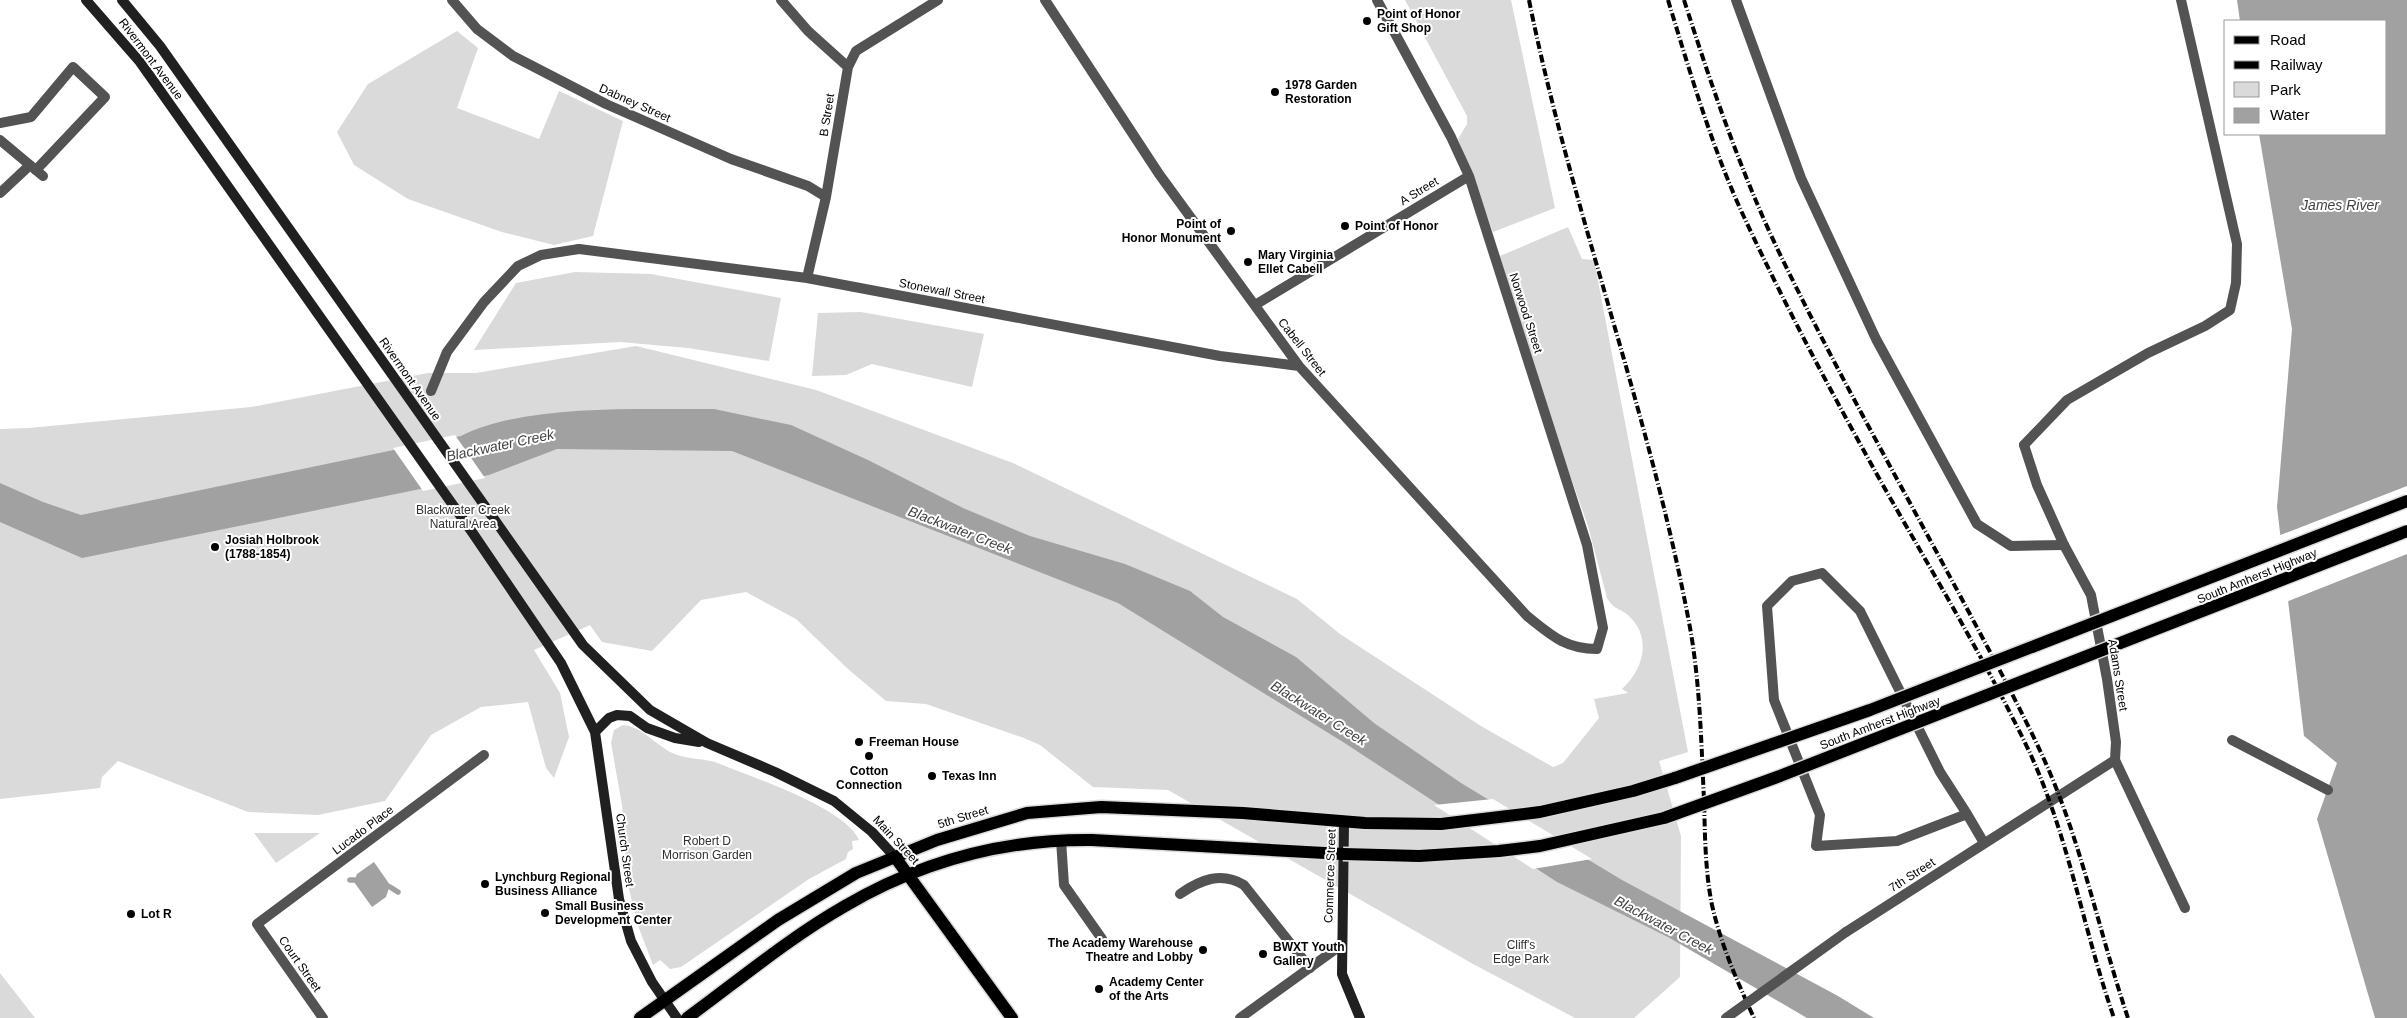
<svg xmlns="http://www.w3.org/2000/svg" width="2407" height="1018" font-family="Helvetica,sans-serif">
	<rect width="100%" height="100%" fill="#fff"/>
	<path fill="#dadada" d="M1405,0H1511L1555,208L1493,232L1458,139L1467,124V116Z
		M457,31L478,48L457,108L539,139L559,91L623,121L593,236L554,245L502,232L408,199L354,165L337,132L368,84Z
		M1568,227L1582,259L1594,260L1688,752L1659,761L1681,836L1680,977L1634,1018H1575L1473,964L1168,790L1093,787L1040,745L1024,738L926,704L886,701L848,669L796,619L746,592L701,600L652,651L602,642L590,625L534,650L560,693L569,737L554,778L546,768L528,702L481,707L431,735L385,801L318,815L248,812L118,761L102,777L100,788L0,799V429L29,428L251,407L428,373H476L636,346L816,390L1013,463L1297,599L1340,634L1481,726L1553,767L1563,763L1599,718L1594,699L1628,693L1622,689C1643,670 1652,639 1630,617C1620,607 1616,612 1607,598L1588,526L1535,376L1500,256Z
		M575,272L651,274L781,298L769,361L688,348L620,342L474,350L516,283Z
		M861,312L984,334L972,387L872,364L846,375L812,376L818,313Z
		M623,725C642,727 654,743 670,752C684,759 700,758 715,762C748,776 845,807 859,840L852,841L853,849L848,852L846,859L809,879L681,967L670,969L660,960L653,965L637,923L627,880L622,805L611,743L614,730Z
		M254,833H320L276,863Z
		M0,973L35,1018H0Z"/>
	<path fill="#a1a1a1" d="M2237,0H2407V1018H2375L2317,819L2337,763L2304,736L2277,507L2292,329L2259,134H2386V21H2240Z
		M714,409L791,425L868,460L963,508L1030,536L1125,564L1190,591L1223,617L1296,657L1374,723L1461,783L1622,880L1838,996L1874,1018H1807L1668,937L1557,882L1343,742L1118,603L732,451L557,449L489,475L82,558L0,522V483L43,502L81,515L461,436C527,403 640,410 714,409Z
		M374,862L390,885L386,897L372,907L354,882L357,874Z"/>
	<path fill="#fff" d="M455,435L485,478L423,491L393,448Z
		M2407,486V554L2286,602L2278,536Z
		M1493,799L1592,859L1533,869L1434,805Z"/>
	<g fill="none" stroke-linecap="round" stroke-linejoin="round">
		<path stroke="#a1a1a1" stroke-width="5.5" d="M350,880H355
			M390,887L398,892"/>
		<g stroke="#dbdbdb" stroke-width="15">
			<path id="primary" d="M895,857L1012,1018
				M640,1018L778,920L856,873L937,840L1027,813L1101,807L1243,813L1365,823L1441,824L1540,812L1633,791L1675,778
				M687,1018C739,980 789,938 845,906C922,861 1003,839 1092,840L1343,854"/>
		</g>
		<path stroke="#535353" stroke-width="10" d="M1736,0L1801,178L1876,339L1977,524L2011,546L2064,545
			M0,123L31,117L73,67L105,97L36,170
			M431,391L447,352L484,302L518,266L541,255L579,249
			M2024,445L2067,400L2148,353L2205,326L2230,310L2236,283L2237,244L2181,0
			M2232,740L2328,790
			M1967,814L1940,772L1860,611L1822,573L1792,581L1767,606L1774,700L1820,815L1816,846L1897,841L1967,814L1984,843
			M1061,840L1064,885L1102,939
			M1180,894C1200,880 1221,871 1244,885L1310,968"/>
		<path stroke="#535353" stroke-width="10" d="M452,0L477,29L513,56L606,104L731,159L808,186L826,197
			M781,0L808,31L848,67
			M1045,0L1159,174L1299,366L1527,616C1551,635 1565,649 1597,649L1603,628L1587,545L1469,176L1451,137L1377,0
			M0,140L43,176
			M0,193L30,165
			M579,249L807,278L1220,356L1299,366
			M807,278L826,197L848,67L856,51L938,0
			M1255,305L1469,176
			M2024,445L2037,485L2064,545L2091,595L2107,679L2116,742L2115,760L2185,908
			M1846,932L2115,760
			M323,1018L257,924L484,755
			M1240,1018L1340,946"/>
		<path stroke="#202020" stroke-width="10" d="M86,0L140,62L472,532L561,663L595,732L619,899L631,941L652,982L677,1018
			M122,0L160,46L583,645L650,710L707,743L775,772L834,801L872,832L895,857
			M595,732L609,718L617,715L630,716L647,728L675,738L699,742
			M1344,822L1342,974L1360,1018"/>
		<use href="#primary" stroke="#000" stroke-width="12"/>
		<path stroke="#000" stroke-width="4" stroke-dasharray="8 2.5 1 2.5" stroke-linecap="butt" d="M1529,0C1571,208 1648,408 1688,617C1700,677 1701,739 1704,800C1705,834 1705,871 1712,905C1721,945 1737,981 1754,1018
			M1668,0C1690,72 1712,148 1744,217C1784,303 1829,388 1875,471C1927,564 1983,655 2029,751C2069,837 2083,929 2114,1018
			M1684,0C1711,84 1739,167 1776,246C1834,367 1901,485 1964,603C1991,654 2019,705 2043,757C2081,840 2099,932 2128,1018"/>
		<g stroke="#dbdbdb" stroke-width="15" stroke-linecap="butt">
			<path id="primary-bridge" d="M1675,778L1870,710L2407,501
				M1343,854L1419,856L1499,851L1540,846L1664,818L1780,776L2407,531"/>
		</g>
		<path stroke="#535353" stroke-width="10" d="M1726,1018L1846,932"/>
		<use href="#primary-bridge" stroke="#000" stroke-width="12"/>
	</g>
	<g fill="#000" stroke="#fff" stroke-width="2">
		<circle cx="1367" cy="21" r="5"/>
		<circle cx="1275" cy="92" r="5"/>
		<circle cx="1345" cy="226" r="5"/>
		<circle cx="1231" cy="231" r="5"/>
		<circle cx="1248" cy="262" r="5"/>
		<circle cx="215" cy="547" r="5"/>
		<circle cx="859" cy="742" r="5"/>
		<circle cx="869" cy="756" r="5"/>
		<circle cx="932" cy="776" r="5"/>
		<circle cx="485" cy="884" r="5"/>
		<circle cx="545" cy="913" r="5"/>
		<circle cx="131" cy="914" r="5"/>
		<circle cx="1203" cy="950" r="5"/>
		<circle cx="1263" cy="954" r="5"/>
		<circle cx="1099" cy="989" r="5"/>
	</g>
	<g text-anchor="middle" stroke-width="4" stroke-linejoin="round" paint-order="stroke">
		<g font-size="12" font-weight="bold" fill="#000" stroke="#fff" text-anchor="start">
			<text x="1377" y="18">Point of Honor<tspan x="1377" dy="14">Gift Shop</tspan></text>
			<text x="1285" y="89">1978 Garden<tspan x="1285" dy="14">Restoration</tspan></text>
			<text x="1221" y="228" text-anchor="end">Point of<tspan x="1221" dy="14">Honor Monument</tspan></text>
			<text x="1355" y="230">Point of Honor</text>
			<text x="1258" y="259">Mary Virginia<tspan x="1258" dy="14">Ellet Cabell</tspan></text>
			<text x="225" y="544">Josiah Holbrook<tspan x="225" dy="14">(1788-1854)</tspan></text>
			<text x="869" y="746">Freeman House</text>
			<text x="869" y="775" text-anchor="middle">Cotton<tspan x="869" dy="14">Connection</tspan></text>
			<text x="942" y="780">Texas Inn</text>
			<text x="495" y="881">Lynchburg Regional<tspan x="495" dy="14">Business Alliance</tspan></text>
			<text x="555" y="910">Small Business<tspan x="555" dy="14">Development Center</tspan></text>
			<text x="141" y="918">Lot R</text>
			<text x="1193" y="947" text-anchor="end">The Academy Warehouse<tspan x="1193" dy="14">Theatre and Lobby</tspan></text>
			<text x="1273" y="951">BWXT Youth<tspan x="1273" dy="14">Gallery</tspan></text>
			<text x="1109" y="986">Academy Center<tspan x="1109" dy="14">of the Arts</tspan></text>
		</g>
		<g font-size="12" fill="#000" stroke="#fff">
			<text transform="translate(151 59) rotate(53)" y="4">Rivermont Avenue</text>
			<text transform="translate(635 103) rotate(24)" y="4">Dabney Street</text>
			<text transform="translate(827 115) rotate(-81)" y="4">B Street</text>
			<text transform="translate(1419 191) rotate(-31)" y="4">A Street</text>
			<text transform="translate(942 291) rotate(11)" y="4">Stonewall Street</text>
			<text transform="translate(1526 313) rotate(72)" y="4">Norwood Street</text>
			<text transform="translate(1302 347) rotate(52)" y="4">Cabell Street</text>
			<text transform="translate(410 379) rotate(55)" y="4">Rivermont Avenue</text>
			<text transform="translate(2257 576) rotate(-22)" y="4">South Amherst Highway</text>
			<text transform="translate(2118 675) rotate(81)" y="4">Adams Street</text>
			<text transform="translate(1880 723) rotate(-21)" y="4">South Amherst Highway</text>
			<text transform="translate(963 817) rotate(-17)" y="4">5th Street</text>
			<text transform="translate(363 830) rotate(-37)" y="4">Lucado Place</text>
			<text transform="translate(896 840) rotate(47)" y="4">Main Street</text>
			<text transform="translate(625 850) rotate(82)" y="4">Church Street</text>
			<text transform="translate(1912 875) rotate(-33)" y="4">7th Street</text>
			<text transform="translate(1330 876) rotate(-88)" y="4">Commerce Street</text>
			<text transform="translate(300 964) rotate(55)" y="4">Court Street</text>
		</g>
		<g font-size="12" fill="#313131" stroke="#fff">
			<text x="463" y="514">Blackwater Creek<tspan x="463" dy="14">Natural Area</tspan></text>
			<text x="707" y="845">Robert D<tspan x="707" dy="14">Morrison Garden</tspan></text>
			<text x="1521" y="949">Cliff's<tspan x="1521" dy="14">Edge Park</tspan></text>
		</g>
		<g font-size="14" font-style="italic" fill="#424242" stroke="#fff">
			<text x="2340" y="210">James River</text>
			<text transform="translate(500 445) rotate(-12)" y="5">Blackwater Creek</text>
			<text transform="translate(960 530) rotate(21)" y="5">Blackwater Creek</text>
			<text transform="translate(1319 713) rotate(32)" y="5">Blackwater Creek</text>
			<text transform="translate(1664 925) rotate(28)" y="5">Blackwater Creek</text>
		</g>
	</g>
	<rect x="2224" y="20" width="162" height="115" fill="#ffffff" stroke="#999999"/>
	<rect x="2234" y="36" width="25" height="8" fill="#000000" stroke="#999999"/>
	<text x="2270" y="45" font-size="15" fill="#000000">Road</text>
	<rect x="2234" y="61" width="25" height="8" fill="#000000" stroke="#999999"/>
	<text x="2270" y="70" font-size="15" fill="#000000">Railway</text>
	<rect x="2234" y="82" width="25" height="15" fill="#dadada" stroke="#999999"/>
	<text x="2270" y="95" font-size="15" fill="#000000">Park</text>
	<rect x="2234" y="108" width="25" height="15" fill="#a1a1a1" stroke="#999999"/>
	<text x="2270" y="120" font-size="15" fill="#000000">Water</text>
</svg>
